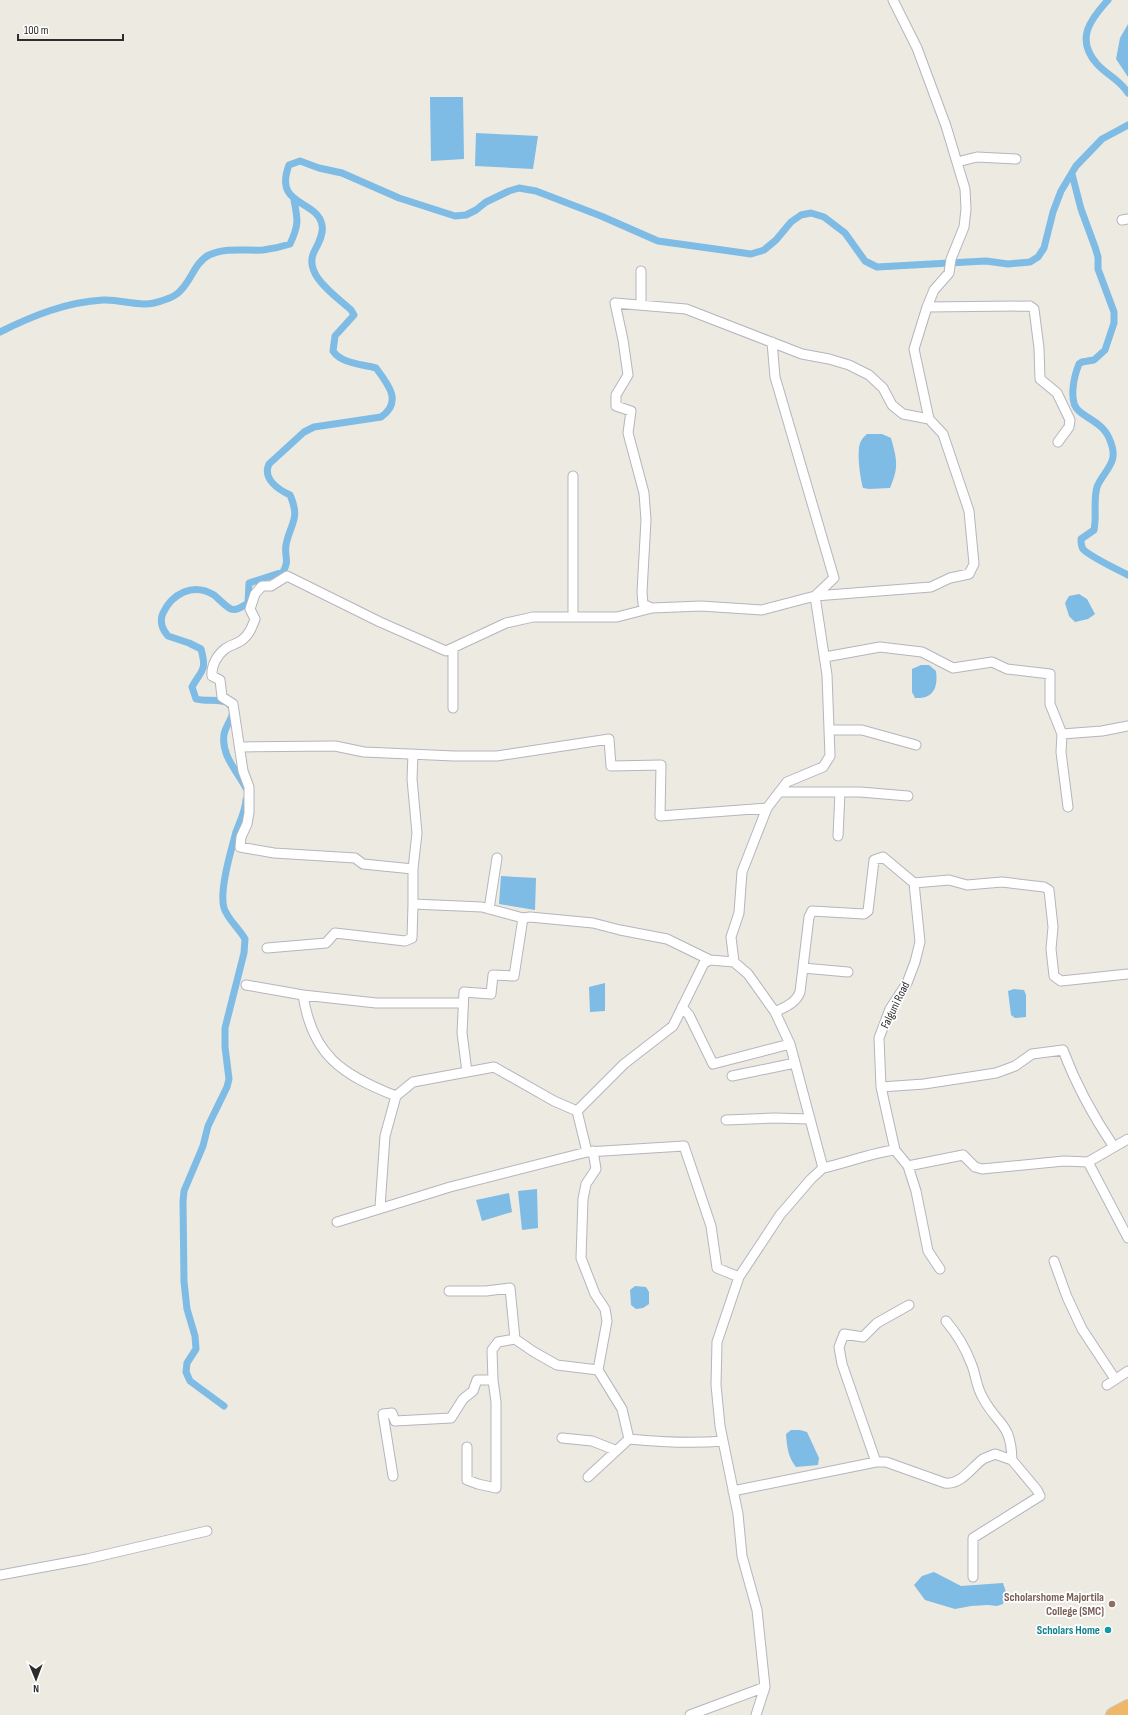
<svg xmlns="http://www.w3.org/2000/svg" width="1128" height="1715" font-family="'Sofia Sans Condensed',sans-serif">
	<rect width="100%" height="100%" fill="#edeae1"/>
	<path fill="#7ebbe5" d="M1128,24V77L1116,59L1120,38Z
		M430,97H463L464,159L431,161Z
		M476,133L538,136L533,169L475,166Z
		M867,434H882L891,438C897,460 899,467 890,488L869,489L863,488C860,478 856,449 861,441C862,438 865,436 867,434Z
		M1079,594L1087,599L1095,614L1088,619L1075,622L1069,616L1065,603L1069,596Z
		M921,665H929L936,671C938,687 934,699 915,698L912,692V669Z
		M501,876L536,878L535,910L499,904Z
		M605,983V1011L590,1012L589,987Z
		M1014,989L1024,990L1026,995V1017L1015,1018L1011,1015L1008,991Z
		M537,1189L538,1228L522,1230L518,1191Z
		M509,1193L512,1212L482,1221L476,1200Z
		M635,1286L646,1287L649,1292V1304L643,1308L636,1309L631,1305L630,1290Z
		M791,1430H800L807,1432L819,1458L818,1465L796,1467C788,1457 787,1447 786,1434Z
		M934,1572L961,1586L1003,1583L1006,1592L1003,1604L997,1606L988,1605L971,1606L955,1609L925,1600L914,1585L922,1576Z"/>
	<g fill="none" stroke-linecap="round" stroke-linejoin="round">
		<path stroke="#7ebbe5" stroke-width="7" d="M1108,0C1090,20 1075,39 1097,64C1107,75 1120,80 1128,93
			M1072,174L1081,209L1095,247L1098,257V269L1114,312V323L1105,350L1094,360L1082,362L1079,364C1074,376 1068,402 1079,411C1092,422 1105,424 1111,443C1119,464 1103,471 1097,487C1093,501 1097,516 1094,530L1081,539C1081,542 1081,546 1083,549C1089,556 1118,570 1128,575
			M0,332C32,316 66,302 103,300C121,299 137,307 154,303C162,301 176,297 181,290C192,279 195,262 209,255C227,247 245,251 263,250C272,249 281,247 290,244C299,225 298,220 294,200
			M246,788C237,771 221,755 224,735C225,724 239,714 229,704C223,698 205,702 196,699L192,687C202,669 207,671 201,649L189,643L168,636C162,629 159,622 163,613C172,594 193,582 214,595C219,599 225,606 231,609C237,611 243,606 248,603L249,583L283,572C290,560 284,557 286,545C290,523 301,520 290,495C279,490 262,479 269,464L304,432L314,427L381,417C403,402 388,384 376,368C361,364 342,364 333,351L335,336L354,315L351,310C336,296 303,275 314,252C318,244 324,234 322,225C317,199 273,207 289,165L300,161L319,168L342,173L399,198L455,216L466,215L476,210L486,202L509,191L519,188L536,191L601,216L658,241L751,254L764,250L776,240L791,222L801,215L811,213L824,217L845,233L865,261L877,267L967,262L986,261L1008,264L1030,262L1038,257L1044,248L1053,212L1061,191L1076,166L1102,139L1128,125
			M224,1406L190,1381L186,1372L187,1363L196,1349L195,1336L187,1309L184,1282L183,1201L184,1191L203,1146L208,1126L227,1087L229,1079L225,1047V1028L244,953L245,939C239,928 228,920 224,908C219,890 231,851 236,832C240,821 245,812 246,800"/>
		<g stroke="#b4b5bf" stroke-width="11">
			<path id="minor" d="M957,162L977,157L1016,159
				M1122,220L1128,219
				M641,271V305
				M927,307L1030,306L1034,309L1039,348L1040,379L1057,393L1070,420L1069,427L1058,442
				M573,476V617
				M652,608L643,604L642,592L646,520L644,493L628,433L631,411L616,406V395L628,375L623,340L615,303L686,309L802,354L829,359L849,365L869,375L883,388L892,405L903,414L929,419
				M453,648V708
				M825,657L880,647L922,652L953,668L992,662L1007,669L1050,674V704L1062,734L1102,731L1128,726
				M829,730H862L916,745
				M1062,734L1061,752L1068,807
				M241,747L335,746L364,752L454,756H497L609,739L611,766L661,765L660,816L767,808
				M413,754L412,779L417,833L413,869
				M779,792H860L908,796
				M838,836L840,792
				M489,909L497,858
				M267,948L326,943L335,933L405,941L412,938L413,904
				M710,960L667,939L620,930L593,923L530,917L523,918L482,907L413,904V869L363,864L355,858L274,853L240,847L241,837L247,824L249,813V787L243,771L233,704L222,697L220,680L212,676C211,666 217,655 225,649C230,645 237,644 242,640C249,635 252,627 255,619L250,609L255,594L262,586H271L287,576L380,622L446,651L506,623L533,617H617L652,608L701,606L762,610L815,596L834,578L775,377L772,342
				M803,968L848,972
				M246,985L303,995L376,1003H462
				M303,995C312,1055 342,1075 396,1096
				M682,1007L689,1015L713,1064L790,1044
				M775,1012C785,1007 796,1003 800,992L809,917L812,911L864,914L868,911L874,860L883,857L914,883L949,880L967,885L1002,882L1044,887L1049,890L1053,927L1051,949L1054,976L1061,981L1128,974
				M467,1072L494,1067L554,1101L577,1111
				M732,1076L795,1063
				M881,1087L924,1084L996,1073L1015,1066L1032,1054L1063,1050C1076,1085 1093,1116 1114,1147
				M726,1120L774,1118L810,1119
				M895,1150L881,1087L879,1038L890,1009L907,983L915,962L920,942L914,883
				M593,1151L596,1169L586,1184L583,1199L581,1258L595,1294L605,1309L607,1321L598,1370L622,1409L629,1439
				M587,1152L577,1111L624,1064L673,1026L704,963L710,960L734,962
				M1088,1162L1128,1238
				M908,1166L916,1191L928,1251L940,1269
				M823,1168C847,1163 870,1153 895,1150L908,1166L963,1155L975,1167L982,1169L1064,1161L1088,1162L1128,1139
				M380,1207L385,1136L396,1096L413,1082L467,1072L462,1033L464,992L491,994L493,975L514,976L523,918
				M337,1222L450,1187L587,1152L684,1146L711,1226L717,1268L739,1277
				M1054,1261L1067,1297L1082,1329L1115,1379
				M449,1291H486L510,1288L515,1339L534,1352L557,1365L598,1370
				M946,1321C957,1334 965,1347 971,1363C976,1374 976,1387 983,1398C998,1426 1011,1422 1012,1460
				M1107,1385L1128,1371
				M562,1438L592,1441L615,1450
				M467,1447V1480L478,1484L496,1488V1402L493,1380
				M876,1462L842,1364L839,1347L844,1334L863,1337L877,1323L909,1305
				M393,1476L383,1414L392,1413L395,1421L451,1418L463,1399L473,1391L477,1380H493L492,1350L498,1342L515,1339
				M588,1477L629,1439C660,1442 691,1444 723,1441
				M733,1491L876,1462H886L945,1483C961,1485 971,1468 983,1459C987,1457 991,1456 995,1454L1012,1460L1037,1490L1040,1496L973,1538V1577
				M0,1575L87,1559L207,1531
				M690,1715L765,1687
				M756,1715L765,1687L757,1610L742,1556L738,1514L720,1426L716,1385L717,1342L739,1277L780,1215L811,1179L823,1168L790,1044L775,1012L748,974L734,962L731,937L739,913L742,872L767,808L787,782L823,767L830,756L827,675L815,596L931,587L950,578L969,574L974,564L969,511L943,434L929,419L914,349L927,307L934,290L949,273L951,259L964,227L966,209L965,189L946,126L917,48L893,0"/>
		</g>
		<g stroke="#c8c8c8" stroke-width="16">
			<path id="highway" d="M1113,1715L1128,1707"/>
		</g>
		<use href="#minor" stroke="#fff" stroke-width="9"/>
		<use href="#highway" stroke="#f1b768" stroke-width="14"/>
	</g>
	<circle fill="#8d6e63" stroke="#fff" stroke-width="1.5" cx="1112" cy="1604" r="4"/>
	<circle fill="#0f9aa8" stroke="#fff" stroke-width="1.5" cx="1108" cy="1630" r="4"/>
	<g text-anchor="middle" stroke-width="3.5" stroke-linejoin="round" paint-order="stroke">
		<g font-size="12" fill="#2d2d2d" stroke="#fff">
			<text transform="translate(895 1005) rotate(-64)" y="4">Falguni Road</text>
		</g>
		<g font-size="12" font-weight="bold" fill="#785e54" stroke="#fff" text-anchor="end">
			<text x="1104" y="1601">Scholarshome Majortila<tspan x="1104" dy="14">College (SMC)</tspan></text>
		</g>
		<g font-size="12" font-weight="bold" fill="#0d838f" stroke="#fff" text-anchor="end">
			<text x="1100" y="1634">Scholars Home</text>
		</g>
	</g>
	<g transform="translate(36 1679) rotate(179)" stroke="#ffffff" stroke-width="3" paint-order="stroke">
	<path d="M0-3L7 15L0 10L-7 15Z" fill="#2d2d2d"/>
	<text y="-6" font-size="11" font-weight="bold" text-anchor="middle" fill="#2d2d2d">N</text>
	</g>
	<path d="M18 34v6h105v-6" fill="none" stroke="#2d2d2d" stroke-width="2"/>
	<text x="24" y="34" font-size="12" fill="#2d2d2d" stroke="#ffffff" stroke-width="3" paint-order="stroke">100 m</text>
</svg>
